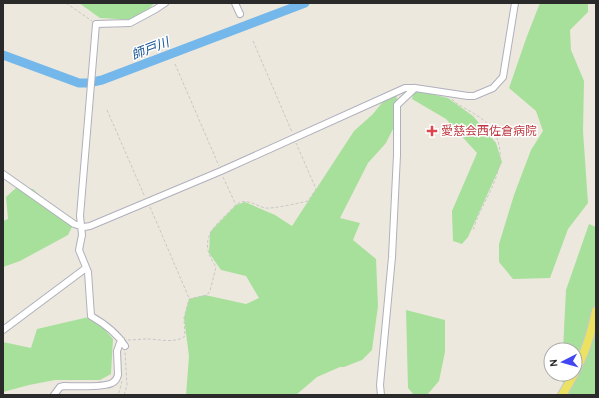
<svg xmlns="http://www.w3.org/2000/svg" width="599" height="398" font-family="Karla,'Noto Sans JP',sans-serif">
	<rect width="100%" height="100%" fill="#ece8dd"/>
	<path fill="#a7e09b" d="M79,3H155L136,20L100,18Z
		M540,3H588V12L570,30L571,50L584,81L583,131L588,203L568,229L550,278L513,279L499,262V244L514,195L531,150L543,131L536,111L509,88L527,36Z
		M392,90L396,94L400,115L386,143L368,163L340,218L360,223L353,240L376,259L378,306L372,350L362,360L344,367H340L317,377L296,395H186L189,356L184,318L189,299L205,295L246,304L259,298L246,276L221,270L209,253L210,232L236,205L245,202L275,215L292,226L354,131L373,114Z
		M414,90L448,98L473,116L496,143L502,162L468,237L462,244L453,241L452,211L477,153L446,119L412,99Z
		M16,188L33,189L72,227L68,235L20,261L3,267V221L8,219L6,197Z
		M589,224L596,227V395H570L562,381V374H575V350H563L566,290Z
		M406,310L445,320V352L439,381L427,395H414L408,388Z
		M93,316L113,339L111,374L100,380H55L29,385L3,392V342L31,348L37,329Z"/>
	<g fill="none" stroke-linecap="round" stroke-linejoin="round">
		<path stroke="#74b7ea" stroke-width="9" d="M3,55L79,83H88L102,80L305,3"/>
		<g stroke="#b0b0bd" stroke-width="8">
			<path id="minor" d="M235,3L240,14
				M3,174L74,224L84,227L90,226L221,171L405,88H415L468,96H474L493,88L503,77L515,3
				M3,330L86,268
				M125,346C117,333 105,324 91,316L88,272L79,250L82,235L80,216L96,24L130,23L156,9L165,3
				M54,395L60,387L64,386C75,386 103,388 112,383C116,381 117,379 118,375L117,351L121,340
				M381,395L380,385L392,257L397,155V105L415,88"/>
		</g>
		<g stroke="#c8c8c8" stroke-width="10">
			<path id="major" d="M562,395C580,366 589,344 596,311"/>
		</g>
		<path stroke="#c8c8c8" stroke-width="1" stroke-dasharray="3 2" stroke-linecap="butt" d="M66,3L92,21
			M253,41L292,132
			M175,64L219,166
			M452,99L456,103C466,109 478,115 487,123C493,127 496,135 498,141C508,174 480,202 473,231
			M107,110L145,197
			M223,177L236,205
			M150,207L189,298
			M128,340C134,340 141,339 147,339C159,339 175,344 185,336L184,318L189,299L207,295L210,291L216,267C200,244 208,231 227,214C231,210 235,204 241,202C250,200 257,206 265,208C273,209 299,203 308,201L316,189L296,143
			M114,395L119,393L122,381
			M124,395L127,385L125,351"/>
		<use href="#minor" stroke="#fff" stroke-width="6"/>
		<use href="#major" stroke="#ebe262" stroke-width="8"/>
	</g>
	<path fill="#e0444e" stroke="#fff" stroke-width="1.5" d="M430 125h4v4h4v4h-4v4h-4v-4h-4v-4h4z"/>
	<g text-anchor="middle" stroke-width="3" stroke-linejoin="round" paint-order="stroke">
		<g font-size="12" fill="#be3a42" stroke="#fff" text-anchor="start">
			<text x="441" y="135">愛慈会西佐倉病院</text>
		</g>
		<g font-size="13" font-style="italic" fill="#135396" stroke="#fff">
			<text transform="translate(150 48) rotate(-21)" y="5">師戸川</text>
		</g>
	</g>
	<rect width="599" height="398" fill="none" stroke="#2a2a2a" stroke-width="8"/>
	<g transform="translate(563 362) rotate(264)"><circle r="19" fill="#ffffff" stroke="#aaaaaa"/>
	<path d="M0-3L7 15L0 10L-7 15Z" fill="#4346f3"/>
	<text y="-6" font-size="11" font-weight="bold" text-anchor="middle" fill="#2a2a2a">N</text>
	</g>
</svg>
